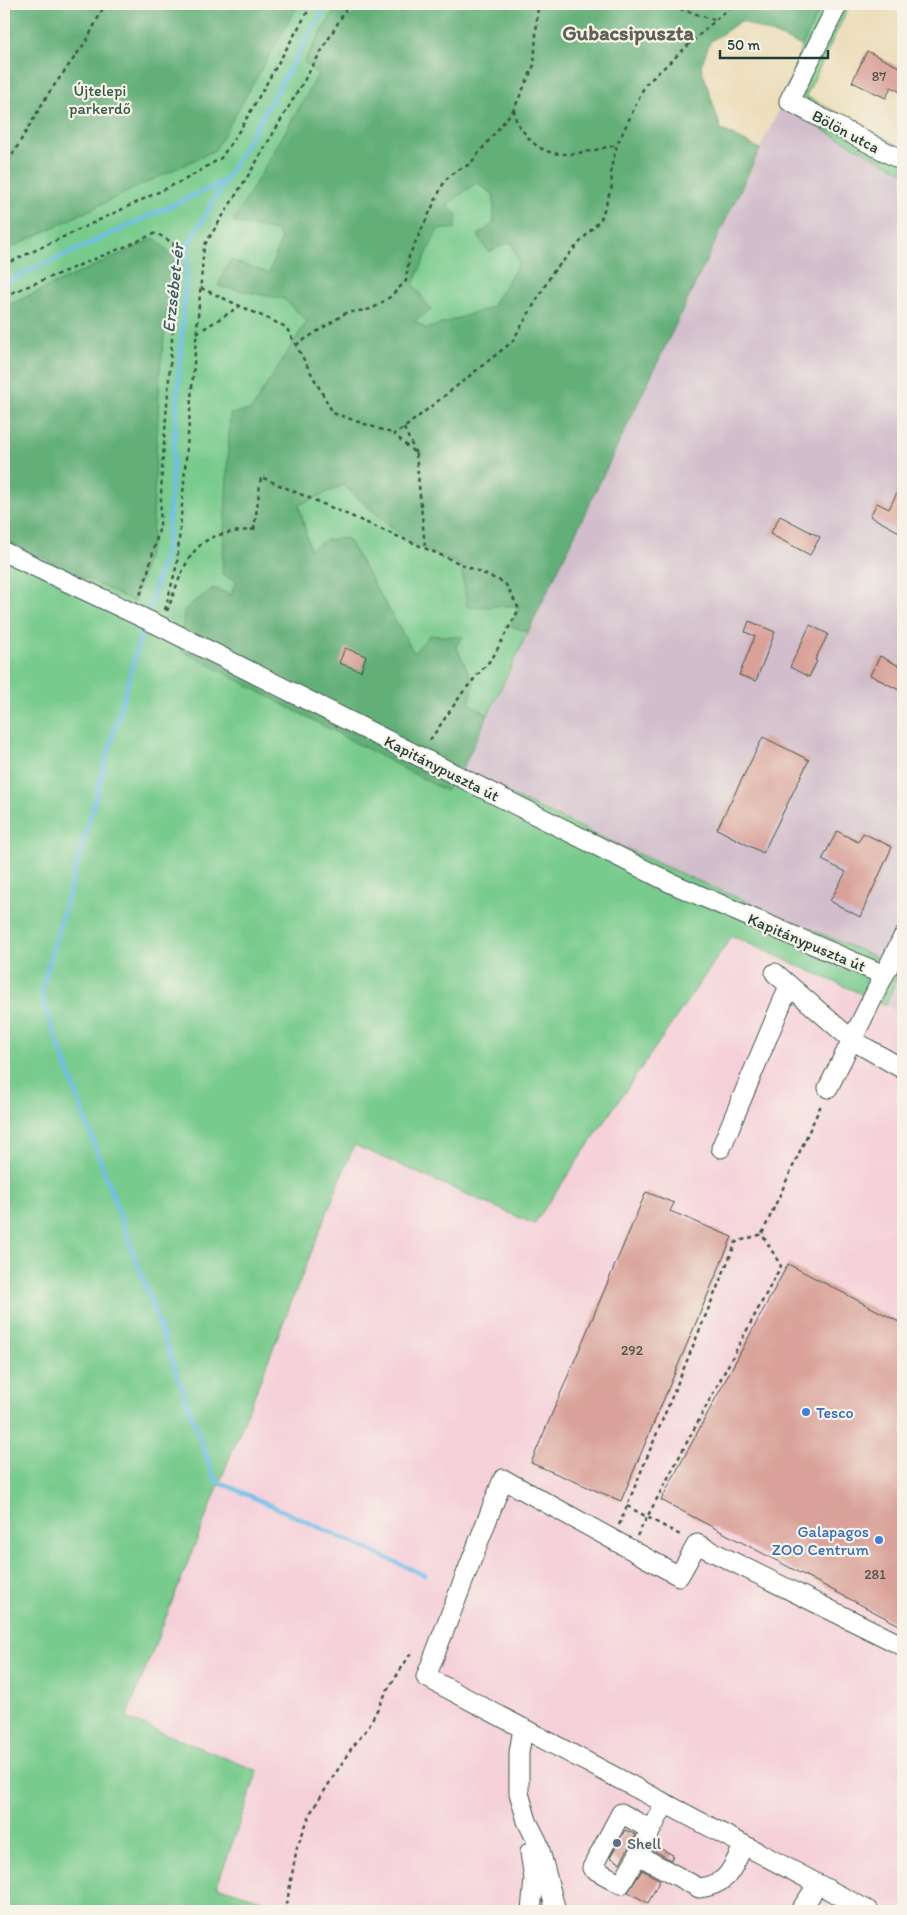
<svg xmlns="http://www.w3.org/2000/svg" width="907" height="1915" font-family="Itim,sans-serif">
	<rect width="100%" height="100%" fill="#f7f3e8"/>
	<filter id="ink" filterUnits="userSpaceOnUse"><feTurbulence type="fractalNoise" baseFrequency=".02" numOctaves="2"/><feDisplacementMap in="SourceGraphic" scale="10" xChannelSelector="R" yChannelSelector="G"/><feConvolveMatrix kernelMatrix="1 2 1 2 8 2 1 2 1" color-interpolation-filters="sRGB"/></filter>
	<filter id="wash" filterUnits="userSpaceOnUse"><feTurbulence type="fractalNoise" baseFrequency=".0096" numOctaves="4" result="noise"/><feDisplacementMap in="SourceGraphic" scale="20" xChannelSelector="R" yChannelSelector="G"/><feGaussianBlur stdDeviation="1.12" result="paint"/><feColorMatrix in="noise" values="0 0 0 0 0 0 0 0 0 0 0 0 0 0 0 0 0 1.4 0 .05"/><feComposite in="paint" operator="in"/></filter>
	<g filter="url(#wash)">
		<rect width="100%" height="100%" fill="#ecddb9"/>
		<path fill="#f5cfd9" d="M732,936L886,1005L903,1015V1911H296L217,1886L126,1718L354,1145L534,1223Z"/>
		<path fill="#d1bdcb" d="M780,107L903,172V1015L886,1005L901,968L666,867L461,772Z"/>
		<path fill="#78cb8d" stroke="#4c8460" d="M4,4H338L304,62L319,74L234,222L277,231L281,240L269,273L219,286L284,299L307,321L251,410L237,581L231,595L446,790L461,772L666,867L901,968L886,1005L732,936L534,1224L354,1145L126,1718L258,1771L217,1886L296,1911H4Z
			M822,4H850L806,96L903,148V172L780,107L802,46Z
			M476,182L494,195V223L478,235L511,242L519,263L492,307L426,329L414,321L431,310L413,285L447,205Z
			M343,485L410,543L461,566L521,605L511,625L528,632L488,715L469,703L474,684L456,646L463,637L414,653L347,538L310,550L299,505Z"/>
		<path fill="#62af78" stroke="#407656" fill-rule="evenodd" d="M4,4H299L215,150L4,251Z
			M338,4H343L351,17L359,4H822L802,46L741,21L710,42L701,66L721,129L760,149L528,632L511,626L520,606L467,607L461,566L410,543L343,485L299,505L310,549L325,540L347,538L414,653L429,635L463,637L456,646L474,684L469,703L488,715L461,772L446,791L181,650L184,610L213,588L231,595L236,581L222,574L230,414L251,410L307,321L284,299L218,286L230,260L269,273L281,240L277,231L233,222L318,75L304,62ZM477,182L494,195V223L478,235L488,252L511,242L519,263L492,307L426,329L415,321L431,310L413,284L438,229H455L457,215L447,205Z
			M155,238L174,258L160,371L152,541L134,602L4,539V307Z"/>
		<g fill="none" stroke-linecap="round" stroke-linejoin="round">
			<path stroke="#70beea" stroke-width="4.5" d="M4,283L225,181
				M149,608L167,547L188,245L327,4
				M143,628L42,988L44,1004L215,1480L424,1575"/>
		</g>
		<g id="blocks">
			<path fill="#d9a199" d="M867,51L903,69V93L891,87L886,98L852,82Z
				M903,481V534L870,516L877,503L889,509Z
				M780,516L820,537L810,555L770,534Z
				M749,621L775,632L756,681L739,675L755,636L745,632Z
				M810,625L828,634L815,660L817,661L809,677L790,667Z
				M345,648L366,656L361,671L339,663Z
				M880,656L903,668V692L870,675Z
				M763,737L809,760L763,853L717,829Z
				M837,831L858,842L863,833L892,847L860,917L830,901L846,872L822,860Z
				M646,1192L674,1203L670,1211L732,1237L621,1501L531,1463Z
				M788,1264L903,1324V1627L661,1500Z
				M625,1830L636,1835L620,1863L610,1857Z
				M655,1846L673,1855L671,1860L653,1850Z
				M642,1870L660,1880L648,1903L628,1892Z"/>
		</g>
	</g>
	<g filter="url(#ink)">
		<use href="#blocks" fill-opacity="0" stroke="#3e5548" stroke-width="1"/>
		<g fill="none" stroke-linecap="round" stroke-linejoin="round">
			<g stroke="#3e5548" stroke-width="21">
				<path id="minor" d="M838,4L789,101L903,161
					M4,552L160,626L671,883L884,975
					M775,973L852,1040L903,1069
					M828,1088L903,937
					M721,1148L789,986
					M523,1728L519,1753V1793L527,1821L538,1843L556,1911
					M665,1803L638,1855L699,1888C730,1884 731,1869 744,1845
					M530,1852L534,1879L531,1911
					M638,1855L621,1884L592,1868L621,1813L651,1830
					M800,1911L818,1884
					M869,1911L426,1677L503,1479L679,1576L697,1544L903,1646"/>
			</g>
			<path stroke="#3e5548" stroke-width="2.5" stroke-dasharray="4 4" stroke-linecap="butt" d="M674,4L677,8L715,20
				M4,7L6,4
				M514,109C515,122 519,126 527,136C550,166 586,151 617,145
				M4,169L48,94L87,40L105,4
				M4,265L186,179L221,158L241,128L312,4
				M201,288L286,327L333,413L394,434
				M4,296L129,245L156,233L173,243L178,262L162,469L160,526L146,579L139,598
				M197,333L240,306
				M296,345L346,313L372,309L390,297L406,281L409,256L445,180L456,171L470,164L514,109L534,65L538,4
				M404,428L416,454L394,434L404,428L512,342L553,272L601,219L612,186L611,168L617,145L645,85L733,4
				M416,454L425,547
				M254,530L261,477L505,583L519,609L493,657L463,692L428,743
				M165,610L177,564L204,246L254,166L349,4
				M167,611C178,585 185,549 213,537C226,532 242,531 256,529
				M627,1506L682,1536
				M619,1525L736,1242L762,1234
				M637,1536L781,1266L762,1234L822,1103
				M281,1911L287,1902L297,1847L311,1812L351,1749L367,1729L388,1689L413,1650"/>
			<use href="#minor" stroke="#fff" stroke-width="19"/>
		</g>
	</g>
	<g fill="#3f7fe0" stroke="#f7f3e8" stroke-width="2">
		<circle cx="806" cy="1412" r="5"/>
		<circle cx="879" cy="1540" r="5"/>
	</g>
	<circle fill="#5c6f8a" stroke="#f7f3e8" stroke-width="2" cx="617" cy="1843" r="5"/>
	<g text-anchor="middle" stroke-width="4.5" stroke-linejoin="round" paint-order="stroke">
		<g font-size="14" fill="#4e564d">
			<text x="879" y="81">87</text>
			<text x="632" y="1355">292</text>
			<text x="875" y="1579">281</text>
		</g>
		<g font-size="16" fill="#315946" stroke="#f7f3e8">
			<text x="100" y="96">Újtelepi<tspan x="100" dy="18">parkerdő</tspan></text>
		</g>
		<g font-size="16" fill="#1f3d34" stroke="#f7f3e8">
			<text transform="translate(846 131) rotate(28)" y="6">Bölön utca</text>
			<text transform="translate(442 768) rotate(27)" y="6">Kapitánypuszta út</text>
			<text transform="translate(807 942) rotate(23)" y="6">Kapitánypuszta út</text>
		</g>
		<g font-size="16" fill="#366cbe" stroke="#f7f3e8" text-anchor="start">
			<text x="816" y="1418">Tesco</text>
			<text x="869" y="1537" text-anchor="end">Galapagos<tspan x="869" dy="18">ZOO Centrum</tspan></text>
		</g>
		<g font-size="16" fill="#4e5e75" stroke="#f7f3e8" text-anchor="start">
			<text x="627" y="1849">Shell</text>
		</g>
		<g font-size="18" font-style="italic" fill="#335d62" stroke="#f7f3e8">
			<text transform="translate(173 288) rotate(-84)" y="6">Erzsébet-ér</text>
		</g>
		<g font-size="21" font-weight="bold" fill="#606057" stroke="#f7f3e8">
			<text x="628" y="40">Gubacsipuszta</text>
		</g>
	</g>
	<rect width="907" height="1915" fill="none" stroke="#f7f3e8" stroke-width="20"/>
	<path d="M720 50v8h108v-8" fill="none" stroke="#1f3d34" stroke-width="2.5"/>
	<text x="727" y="50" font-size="15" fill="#1f3d34" stroke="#f7f3e8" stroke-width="4" paint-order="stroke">50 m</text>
</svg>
